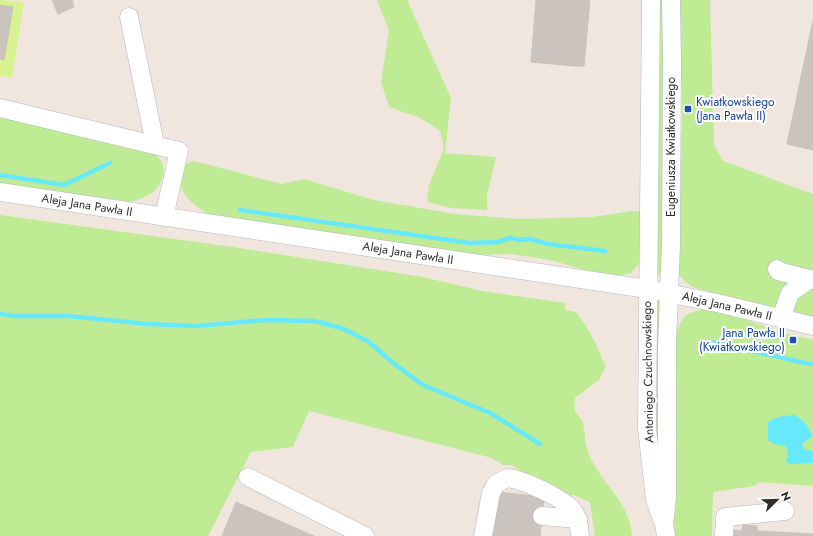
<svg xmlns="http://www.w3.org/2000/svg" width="813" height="536" font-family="Jost,sans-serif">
	<rect width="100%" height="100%" fill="#f0e6de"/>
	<path fill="#bfeb95" d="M377,0H407L451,98L445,153L496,157L487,195V210L451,208L427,202L429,185L444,148L440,131L420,118L389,107L381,82L389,31Z
		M656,0H667L662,270L660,274L657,275Z
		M676,0H710L714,145L723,161L813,194V317L695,288C684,282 680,278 675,266L676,171L682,128V89L677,63Z
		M0,117L149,149C152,151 156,154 158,157C170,169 161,189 147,196C142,199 135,201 130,202L0,183Z
		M194,161L282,184L304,179L374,200L455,214L518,219L592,217L632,211L645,212L643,258L639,264L631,273L616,276L596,273L550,260L512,254L476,255L212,216C202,211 186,200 182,189C179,181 182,172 185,164Z
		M0,215L233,247L423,277L482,291L565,303V310L576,312C590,330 597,346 606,367L599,380L575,398C575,402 574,407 575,410C576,415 582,418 583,423C586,437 584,444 591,459C605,488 629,501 632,536H595L590,502L573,495L565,496L534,482L512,465H503L492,458L309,411L293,447L251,452L208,536H0Z
		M657,299H658L660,303V454L654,459Z
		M706,309C743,316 776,333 813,340V486L760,482L754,486L713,492L712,536H675L674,521L676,333C683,315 687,312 706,309Z"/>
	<path fill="#d7f390" d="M0,0L24,2L12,78L0,76Z"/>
	<path fill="#67e9fb" d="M795,415C805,422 809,426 812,437L802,444L804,449L813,451V463L791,464L786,462L788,452L785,446L774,444L768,440V422C776,416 785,416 795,415Z"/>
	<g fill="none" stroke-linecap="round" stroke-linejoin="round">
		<path stroke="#67e9fb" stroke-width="4.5" d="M0,175L64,185L110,163
			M240,210L470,243L498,242L510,238L520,240L530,239L548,244L605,251
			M0,314L15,316H69L147,324L196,326L265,320L315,321L344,329L369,342L393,363L423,385L490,413L540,444
			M713,342L805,363L813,364"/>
	</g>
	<path fill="#cbc3bd" stroke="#ccc1b7" d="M52,0H72L74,7L58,14Z
		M536,0H580L574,66L531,62Z
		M580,0H590L584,66H574Z
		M0,5L13,7L4,60L0,59Z
		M813,20V150L787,144Z
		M497,492L544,497L540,536H493Z
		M236,502L314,536H222Z
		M743,525L757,526V531L813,534V536H734V530L742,531Z"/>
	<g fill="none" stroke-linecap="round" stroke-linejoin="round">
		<g stroke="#b2b7c2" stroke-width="19">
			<path id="minor" d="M651,0L647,428L655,500L664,524L666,536
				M129,17L155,144
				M0,108L179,151L164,217
				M0,192L647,289L717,303L813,326
				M777,269L778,271L813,280
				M781,318L790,293L810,279
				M248,477L365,536
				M542,516L578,519
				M665,518L667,497V344L671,244L672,59L671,0
				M483,536L491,493L496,484L507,478C522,479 566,499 574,512C579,519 579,528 580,536
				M724,536L725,517L785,511"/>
		</g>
		<use href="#minor" stroke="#fff" stroke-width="18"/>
	</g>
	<g fill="#1a4fb4" stroke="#fff" stroke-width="1.5">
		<rect x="684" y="105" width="8" height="8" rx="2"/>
		<rect x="789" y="336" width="8" height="8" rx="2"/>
	</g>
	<g text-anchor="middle" stroke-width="4" stroke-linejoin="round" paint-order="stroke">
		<g font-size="12" fill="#164399" stroke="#fff" text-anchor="start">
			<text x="696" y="106">Kwiatkowskiego<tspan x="696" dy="14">(Jana Pawła II)</tspan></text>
			<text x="785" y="337" text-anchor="end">Jana Pawła II<tspan x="785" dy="14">(Kwiatkowskiego)</tspan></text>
		</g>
		<g font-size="12" fill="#2d2d2d" stroke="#fff">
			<text transform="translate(671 147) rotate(-90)" y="4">Eugeniusza Kwiatkowskiego</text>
			<text transform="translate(87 205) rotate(9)" y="4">Aleja Jana Pawła II</text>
			<text transform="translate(408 253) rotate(9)" y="4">Aleja Jana Pawła II</text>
			<text transform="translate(727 306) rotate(13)" y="4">Aleja Jana Pawła II</text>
			<text transform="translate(648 372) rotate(-91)" y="4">Antoniego Czuchnowskiego</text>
		</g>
	</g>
	<g transform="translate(777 500) rotate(67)" stroke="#ffffff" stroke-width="3" paint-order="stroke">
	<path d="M0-3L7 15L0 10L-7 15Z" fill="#2d2d2d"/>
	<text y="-6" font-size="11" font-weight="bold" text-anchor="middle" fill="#2d2d2d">N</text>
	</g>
</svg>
